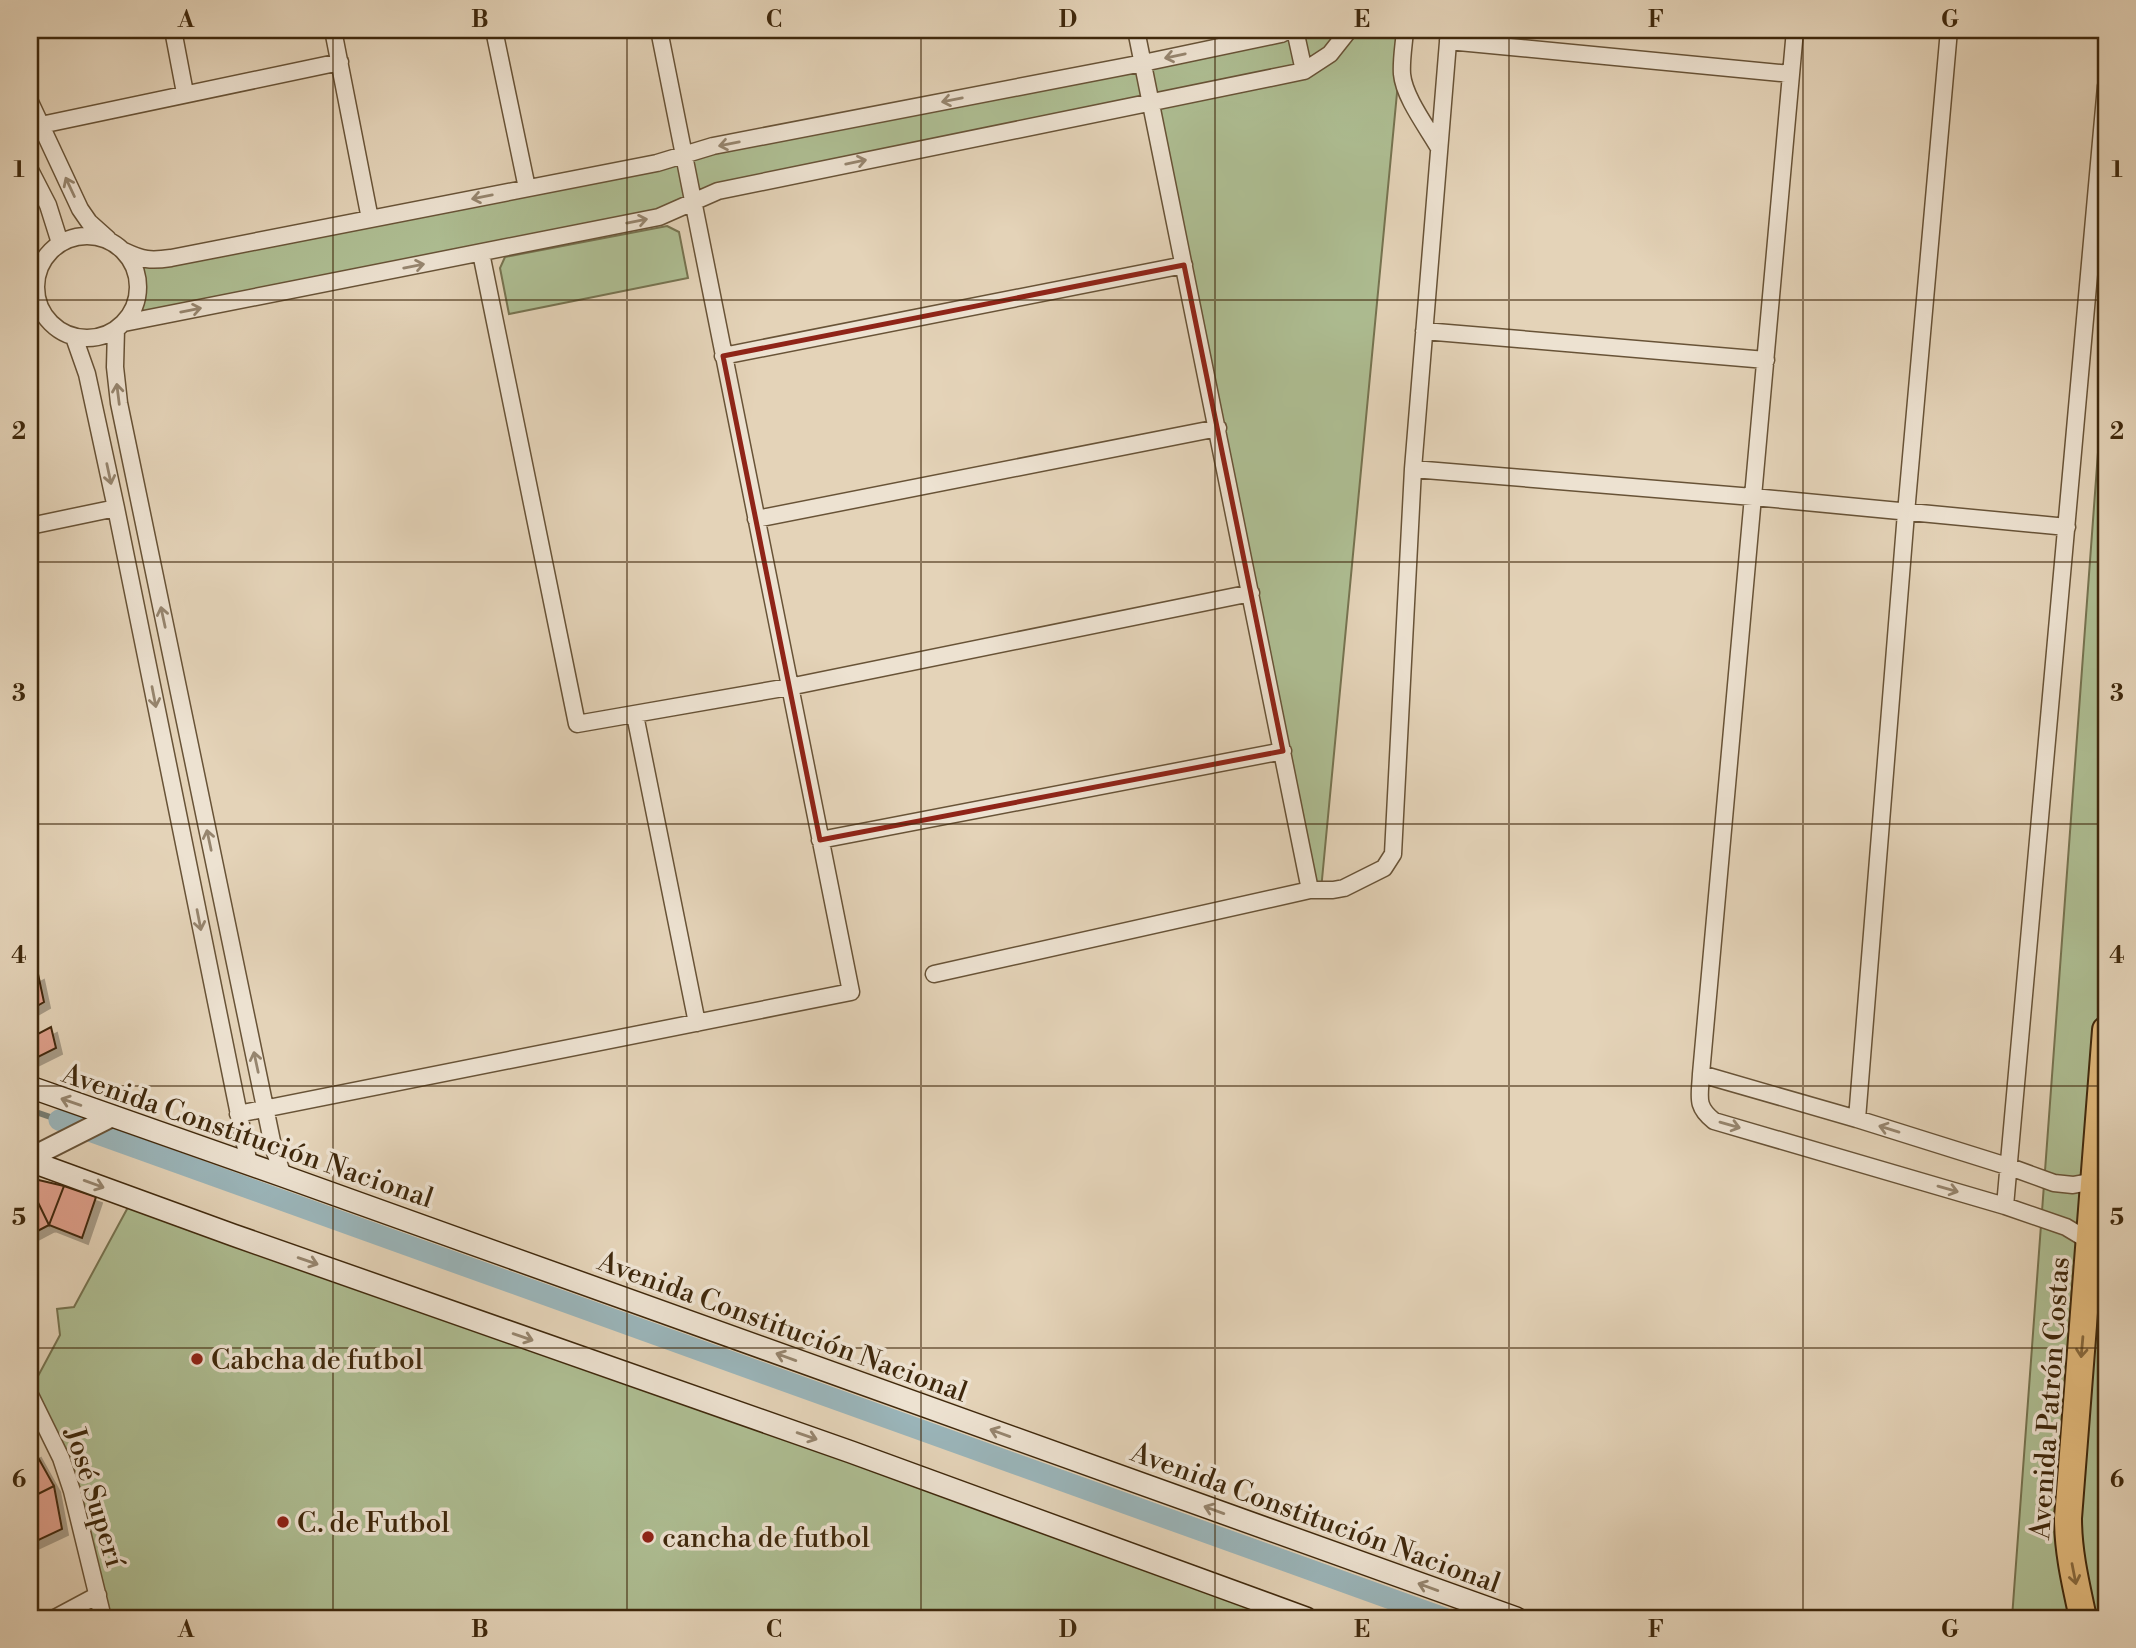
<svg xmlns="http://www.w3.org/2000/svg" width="2136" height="1648" font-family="'Libre Bodoni',serif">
	<defs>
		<filter id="shadow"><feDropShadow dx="6" dy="6" stdDeviation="0" flood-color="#0004"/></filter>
	</defs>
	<rect width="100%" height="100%" fill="#e4d3b8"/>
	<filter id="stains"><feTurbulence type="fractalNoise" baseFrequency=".00286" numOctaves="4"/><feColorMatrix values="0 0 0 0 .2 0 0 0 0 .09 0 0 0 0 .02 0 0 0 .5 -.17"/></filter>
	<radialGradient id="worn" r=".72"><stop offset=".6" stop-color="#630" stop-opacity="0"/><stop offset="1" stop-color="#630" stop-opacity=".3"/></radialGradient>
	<path fill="#aebe93" stroke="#767350" stroke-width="2" d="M1288,30H1403L1321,890H1310L1151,101L718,191L659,217L124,323L138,296L131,254L152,261Z
		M667,226L679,232L688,278L509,314L500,268L505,257Z
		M2106,344V1618H2012Z
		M133,1198L1286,1618H101L75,1501L30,1391L60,1335L57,1309L74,1307Z"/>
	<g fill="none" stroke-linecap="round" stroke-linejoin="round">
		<path stroke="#767d74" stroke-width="6" d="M30,1110L59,1120"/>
		<path stroke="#9ab5ba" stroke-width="21" d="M59,1120L1444,1618"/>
	</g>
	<path fill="#e0a08c" stroke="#3f280c" stroke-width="2" filter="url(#shadow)" d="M38,974L44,1002L30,1010V978Z
		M51,1027L56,1048L30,1061V1038Z
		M30,1178L64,1186L49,1225L30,1186Z
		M30,1186L49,1225L30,1235Z
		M64,1186L96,1197L82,1238L49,1225Z
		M35,1452L54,1486L30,1498V1455Z
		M54,1486L62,1529L30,1544V1498Z"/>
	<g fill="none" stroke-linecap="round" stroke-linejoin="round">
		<g stroke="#685337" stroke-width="19">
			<path id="minor" d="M173,30L185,93
				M333,30L370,219
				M494,30L527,188
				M1136,30L1310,890H1333L1344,888L1384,868L1393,854L1413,469L1449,30
				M1295,30L1304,71
				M1405,30C1404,44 1401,60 1402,74C1404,97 1427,127 1439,148
				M1795,30L1701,1074C1700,1097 1695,1106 1714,1121L2005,1206L2066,1227L2091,1242
				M1448,41L1791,74
				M30,102L80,209L89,222L108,239
				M41,125L340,62
				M30,170L48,205L60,243
				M36 287a51 51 0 1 1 102 0a51 51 0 1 1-102 0Z
				M124,251C143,260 150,261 171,258L657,163L713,146L1143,63L1281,34L1289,30
				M481,253L577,724L789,687L1251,593
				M124,323L659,217L718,191L1304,71L1330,54L1349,30
				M116,329L115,367L119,403L273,1146L283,1176
				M1424,331L1766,360
				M74,337L87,374L116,508L249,1164
				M723,356L1184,265
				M1413,469L1753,497L2067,527
				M756,519L1218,428
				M30,526L116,508
				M635,715L697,1023
				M820,840L1283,751
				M934,974L1310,890
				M1701,1074L1857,1119L2010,1167L2054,1183L2073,1185L2095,1181
				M238,1114L851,992L659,30
				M1857,1119L1906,513L1949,30
				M2005,1206L2106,86
				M30,1395L61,1458L72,1491L103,1618
				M55,1618L98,1595"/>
		</g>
		<g stroke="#685337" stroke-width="23">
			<path id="tertiary" d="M30,1158L113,1116"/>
		</g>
		<g stroke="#3f280c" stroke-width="24">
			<path id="secondary" d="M30,1087L283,1176L1516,1618
				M30,1161L233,1235L851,1452L1306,1618"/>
		</g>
		<g stroke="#3f280c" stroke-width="30">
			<path id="trunk" d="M2083,1618C2076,1585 2068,1553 2068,1518L2106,1030"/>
		</g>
		<use href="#minor" stroke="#ede2d1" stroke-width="16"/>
		<use href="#tertiary" stroke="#ede2d1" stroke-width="19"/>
		<use href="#secondary" stroke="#ede2d1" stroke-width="21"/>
		<use href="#trunk" stroke="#e2ba7c" stroke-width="26"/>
	</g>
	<defs><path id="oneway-shaft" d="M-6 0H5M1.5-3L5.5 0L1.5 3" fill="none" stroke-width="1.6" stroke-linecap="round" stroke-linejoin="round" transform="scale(1.75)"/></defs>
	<g stroke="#96856e">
		<use href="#oneway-shaft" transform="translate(1175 56) rotate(168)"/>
		<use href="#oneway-shaft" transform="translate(952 100) rotate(169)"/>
		<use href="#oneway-shaft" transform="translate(729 144) rotate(169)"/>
		<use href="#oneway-shaft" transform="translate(856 162) rotate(-12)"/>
		<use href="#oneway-shaft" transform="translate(70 187) rotate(-115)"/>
		<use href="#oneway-shaft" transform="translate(482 197) rotate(169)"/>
		<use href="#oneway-shaft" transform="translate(637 221) rotate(-11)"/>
		<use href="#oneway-shaft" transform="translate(414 266) rotate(-11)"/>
		<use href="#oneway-shaft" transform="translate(191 310) rotate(-11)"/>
		<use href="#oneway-shaft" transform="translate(118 394) rotate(-97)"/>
		<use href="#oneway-shaft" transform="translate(109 474) rotate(78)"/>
		<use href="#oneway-shaft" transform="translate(163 617) rotate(-102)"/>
		<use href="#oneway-shaft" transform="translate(154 697) rotate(79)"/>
		<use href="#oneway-shaft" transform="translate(209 840) rotate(-102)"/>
		<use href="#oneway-shaft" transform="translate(199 920) rotate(79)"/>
		<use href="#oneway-shaft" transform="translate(256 1062) rotate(-102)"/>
		<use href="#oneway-shaft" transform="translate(71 1102) rotate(-161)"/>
		<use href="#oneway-shaft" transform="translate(1730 1125) rotate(16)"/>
		<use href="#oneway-shaft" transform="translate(1889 1129) rotate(-163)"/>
		<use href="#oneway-shaft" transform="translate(94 1184) rotate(20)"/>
		<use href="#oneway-shaft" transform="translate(1948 1189) rotate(16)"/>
		<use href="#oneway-shaft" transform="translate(308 1261) rotate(19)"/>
		<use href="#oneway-shaft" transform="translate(523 1337) rotate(19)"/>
		<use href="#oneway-shaft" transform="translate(786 1357) rotate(-160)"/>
		<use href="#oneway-shaft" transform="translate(1000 1433) rotate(-160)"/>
		<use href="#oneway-shaft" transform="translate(807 1436) rotate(19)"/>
		<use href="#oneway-shaft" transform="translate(1214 1510) rotate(-160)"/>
		<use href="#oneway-shaft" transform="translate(1428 1587) rotate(-160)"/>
	</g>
	<g stroke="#886a3e">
		<use href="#oneway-shaft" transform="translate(2082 1347) rotate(95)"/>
		<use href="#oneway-shaft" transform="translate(2074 1574) rotate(79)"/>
	</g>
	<path fill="none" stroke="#8f2418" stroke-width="5" stroke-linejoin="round" d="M1184,265L1283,751L820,840L723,356Z"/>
	<path fill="none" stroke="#3f280c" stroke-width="2" stroke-opacity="0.55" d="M333,30V1618M627,30V1618M921,30V1618M1215,30V1618M1509,30V1618M1803,30V1618M30,300H2106M30,562H2106M30,824H2106M30,1086H2106M30,1348H2106"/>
	<g fill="#8f2418" stroke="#ede2d1" stroke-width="2.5">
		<circle cx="197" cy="1359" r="7"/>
		<circle cx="283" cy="1522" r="7"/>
		<circle cx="648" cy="1537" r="7"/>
	</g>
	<g text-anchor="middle" stroke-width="7" stroke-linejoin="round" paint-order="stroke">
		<g font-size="28" fill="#3f280c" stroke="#ede2d1">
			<text transform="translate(248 1135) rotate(19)" y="10">Avenida Constitución Nacional</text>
			<text transform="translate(783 1326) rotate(20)" y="10">Avenida Constitución Nacional</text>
			<text transform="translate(2049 1398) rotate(-86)" y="10">Avenida Patrón Costas</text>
			<text transform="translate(96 1497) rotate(73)" y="10">José Superí</text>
			<text transform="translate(1316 1517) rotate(20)" y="10">Avenida Constitución Nacional</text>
		</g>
		<g font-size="28" fill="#3f280c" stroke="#ede2d1" text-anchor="start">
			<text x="211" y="1369">Cabcha de futbol</text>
			<text x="297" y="1532">C. de Futbol</text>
			<text x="662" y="1547">cancha de futbol</text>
		</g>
	</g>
	<rect width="2136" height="1648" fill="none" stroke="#e4d3b8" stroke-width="77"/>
	<rect x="38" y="38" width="2060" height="1572" fill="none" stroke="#3f280c" stroke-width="2.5"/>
	<g font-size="23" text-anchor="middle" font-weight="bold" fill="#3f280c">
		<text x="186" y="27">A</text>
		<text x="480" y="27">B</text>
		<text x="774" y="27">C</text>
		<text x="1068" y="27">D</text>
		<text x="1362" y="27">E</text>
		<text x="1656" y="27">F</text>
		<text x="1950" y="27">G</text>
		<text x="19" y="177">1</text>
		<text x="2117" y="177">1</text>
		<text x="19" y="439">2</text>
		<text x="2117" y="439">2</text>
		<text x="19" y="701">3</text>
		<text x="2117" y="701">3</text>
		<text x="19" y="963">4</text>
		<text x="2117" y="963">4</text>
		<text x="19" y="1225">5</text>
		<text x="2117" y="1225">5</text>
		<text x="19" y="1487">6</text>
		<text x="2117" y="1487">6</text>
		<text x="186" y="1637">A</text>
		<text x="480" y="1637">B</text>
		<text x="774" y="1637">C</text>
		<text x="1068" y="1637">D</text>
		<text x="1362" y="1637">E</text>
		<text x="1656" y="1637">F</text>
		<text x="1950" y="1637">G</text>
	</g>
	<rect width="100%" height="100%" filter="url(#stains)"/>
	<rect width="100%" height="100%" fill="url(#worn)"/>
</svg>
